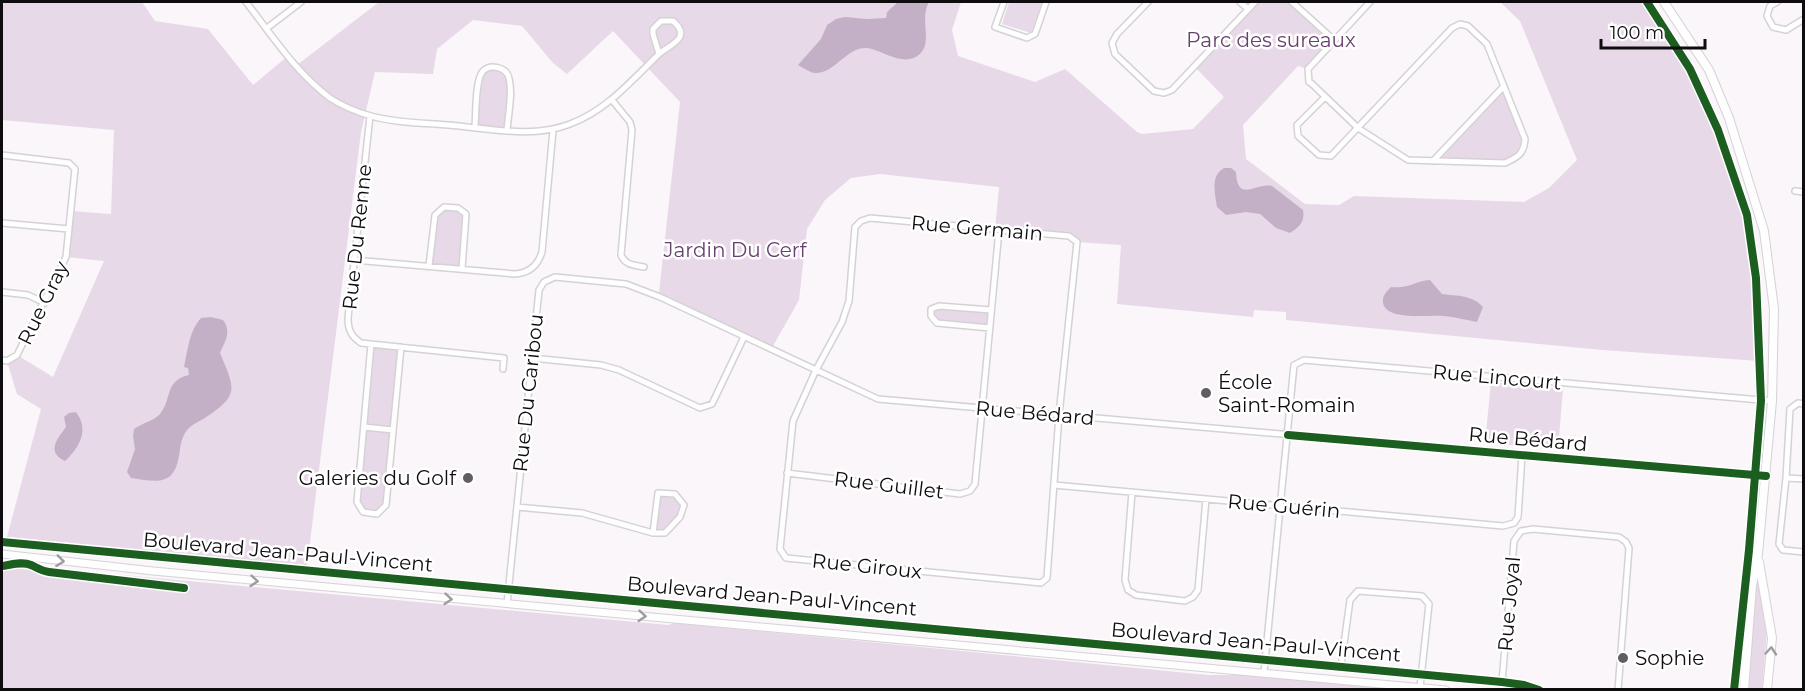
<svg xmlns="http://www.w3.org/2000/svg" width="1805" height="691" font-family="Montserrat,sans-serif">
	<rect width="100%" height="100%" fill="#faf6fa"/>
	<path fill="#e7d9e8" d="M2,2H142L155,21L208,29L253,85L288,56L297,65L379,2H961L952,30L958,56L1035,82L1065,69L1137,132L1142,134L1193,129L1224,97L1194,66L1255,2H1292L1334,40L1308,69L1298,66L1243,125L1246,159L1305,204L1339,205L1354,196L1524,202L1549,188L1577,160L1520,21L1500,2H1642L1688,71L1716,131L1745,215L1754,279L1759,361L1603,350L1286,320V312L1254,310L1253,317L1117,304L1121,245L1077,242L1069,236L995,230L999,187L880,174L851,178L825,200L807,229L799,300L773,346L659,293L680,102L613,31L567,74L553,63L522,26L473,20L437,49L433,74L375,72L361,132L307,566L7,537L41,409L17,394L7,361L17,355L53,377L104,261L66,257L71,211L111,214L114,130L2,120Z
		M1009,2H1042L1031,33L1002,24Z
		M490,67L502,68L509,75L507,131L475,127L478,80Z
		M1504,86L1525,139L1524,150L1505,163L1433,161Z
		M444,207L458,208L466,214L462,269L429,266L435,215Z
		M939,306L991,310L990,328L937,323L931,309Z
		M371,344L401,347L386,505L377,514L363,512L357,502Z
		M1491,382L1563,389L1558,449L1485,443Z
		M658,493L675,494L684,505L680,517L665,533H653Z
		M2,564L668,625L674,623L1208,675H1242L1398,689H2Z
		M1755,584H1759L1767,630L1762,689L1749,690Z"/>
	<path fill="#c4b0c6" d="M898,2H929C919,20 933,41 920,54C905,67 886,53 872,49C848,42 836,75 814,73C809,72 802,67 798,65L821,39L827,25L836,19L845,17L867,19L886,18L887,12Z
		M1224,168H1231L1236,172C1237,204 1257,182 1272,186L1303,210C1305,221 1300,227 1290,233L1276,228L1260,214L1246,212L1226,215L1217,207C1215,193 1210,176 1224,168Z
		M1430,280L1442,294C1458,296 1472,295 1483,307L1477,322C1466,320 1455,317 1444,316C1431,314 1387,322 1383,303C1382,296 1386,292 1391,287C1410,289 1414,281 1430,280Z
		M211,317L223,320C232,332 225,341 220,353C235,389 240,395 205,418C200,421 193,424 189,428C183,434 181,442 180,449C176,485 162,483 131,478L127,472L135,449L133,436L134,429C142,423 153,421 159,415C173,400 163,381 189,375L188,368L184,367C188,350 189,331 201,318Z
		M76,412C90,430 79,448 65,461C46,452 57,439 66,427L64,417L69,413Z"/>
	<g fill="none" stroke-linecap="round" stroke-linejoin="round">
		<g stroke="#d5d2d5" stroke-width="8">
			<path id="minor" d="M246,2C271,34 296,73 330,98C342,106 357,112 371,116C396,123 423,123 448,125C488,128 532,139 570,124C607,110 631,81 659,54C669,45 693,38 673,21H661L653,29V34L659,54
				M1004,2L995,27L1027,38L1035,34L1046,2
				M1148,2L1117,34L1112,43L1115,54L1154,91L1164,93L1172,90L1255,2
				M1240,2L1248,9
				M1292,2L1334,40
				M1777,2L1770,6L1767,16L1773,27L1786,30L1804,19
				M267,28L301,2
				M1325,97L1297,125L1298,136L1319,155L1331,156L1365,120L1452,28L1460,24L1468,26L1487,44L1525,139C1524,154 1518,157 1505,163L1408,160L1358,128L1311,83L1309,82L1308,69L1370,2
				M612,100L630,122L632,130L621,255C625,265 634,265 644,267
				M370,116L348,318C348,330 351,336 361,343L504,358L503,369
				M475,127C476,115 475,79 483,71C491,63 507,68 509,78C513,94 508,115 507,131
				M2,155L69,163L75,169L66,257L17,355L7,361L2,360
				M1433,161L1504,86
				M1795,191L1804,192
				M870,218L1069,236L1077,242L1059,415L1047,578L1041,583L786,558L780,549L793,421L816,370L842,322L849,301L855,227L861,221Z
				M2,223L69,229
				M354,260L515,274C530,273 538,265 542,252L553,130
				M429,266L435,215L444,207L458,208L466,214L462,269
				M2,292L28,295L45,303
				M990,328L937,323L931,316V309L939,306L991,310
				M371,344L357,502L363,512L377,514L386,505L401,347
				M532,358L601,365L619,370L700,408L712,404L744,337
				M1804,404L1798,403L1790,409L1786,478L1779,544L1783,550L1804,552
				M364,427L393,430
				M787,473L960,494L970,491L975,484L999,230
				M1786,478L1804,479
				M1054,485L1503,526L1514,523L1518,517L1522,455
				M1132,492L1125,580L1128,590L1136,595L1185,601L1193,597L1198,590L1206,499
				M517,507L582,513L653,533H665L680,517L684,505L675,494L658,493L653,533
				M507,604L539,290L544,282L555,277L626,284L660,297L878,399L1766,476
				M1341,666L1350,600L1358,591L1422,596L1429,604L1420,687
				M1264,672L1292,385L1294,365L1304,360L1772,401
				M1502,682L1514,541L1521,531L1533,529L1619,537L1626,542L1629,548L1618,690"/>
		</g>
		<g stroke="#d5d2d5" stroke-width="9">
			<path id="tertiary" d="M2,542L1502,682L1524,685L1539,690
				M2,554L153,571L1446,690"/>
		</g>
		<g stroke="#d5d2d5" stroke-width="10">
			<path id="secondary" d="M1664,2L1709,70L1729,118L1764,231L1774,309L1772,401L1758,554L1752,586L1744,690
				M1759,562L1772,638L1767,690"/>
		</g>
		<use href="#minor" stroke="#fefefe" stroke-width="5"/>
		<use href="#tertiary" stroke="#fefefe" stroke-width="7"/>
		<use href="#secondary" stroke="#fefefe" stroke-width="8"/>
		<g stroke="#fff" stroke-width="11">
			<path id="cycleway" d="M1647,2L1690,69L1718,130L1747,215L1756,278L1761,401L1749,550L1734,690
				M1288,435L1766,476
				M2,542L1502,682L1524,685L1539,690
				M2,566C10,565 22,561 31,565C38,568 41,571 49,572L184,588"/>
		</g>
		<use href="#cycleway" stroke="#1b5e20" stroke-width="8"/>
	</g>
	<defs><path id="oneway-chevron" d="M-2-3.5L2.5 0L-2 3.5" fill="none" stroke-width="1.6" stroke-linecap="round" stroke-linejoin="round" transform="scale(1.5)"/></defs>
	<g stroke="#9e9d9e">
		<use href="#oneway-chevron" transform="translate(60 561) rotate(7)"/>
		<use href="#oneway-chevron" transform="translate(254 581) rotate(5)"/>
		<use href="#oneway-chevron" transform="translate(448 599) rotate(5)"/>
		<use href="#oneway-chevron" transform="translate(642 616) rotate(5)"/>
		<use href="#oneway-chevron" transform="translate(1771 651) rotate(-85)"/>
	</g>
	<g fill="#615e61" stroke="#fff" stroke-width="2">
		<circle cx="1206" cy="393" r="6"/>
		<circle cx="468" cy="478" r="6"/>
		<circle cx="1623" cy="658" r="6"/>
	</g>
	<g text-anchor="middle" stroke-width="5" stroke-linejoin="round" paint-order="stroke">
		<g font-size="20" fill="#67416d" stroke="#fff">
			<text x="1271" y="47">Parc des sureaux</text>
			<text x="735" y="257">Jardin Du Cerf</text>
		</g>
		<g font-size="20" fill="#0e0c0e" stroke="#fff">
			<text transform="translate(977 228) rotate(5)" y="7">Rue Germain</text>
			<text transform="translate(357 237) rotate(-84)" y="7">Rue Du Renne</text>
			<text transform="translate(43 303) rotate(-64)" y="7">Rue Gray</text>
			<text transform="translate(1497 377) rotate(5)" y="7">Rue Lincourt</text>
			<text transform="translate(528 393) rotate(-84)" y="7">Rue Du Caribou</text>
			<text transform="translate(1035 413) rotate(5)" y="7">Rue Bédard</text>
			<text transform="translate(1528 439) rotate(5)" y="7">Rue Bédard</text>
			<text transform="translate(889 485) rotate(7)" y="7">Rue Guillet</text>
			<text transform="translate(1284 506) rotate(5)" y="7">Rue Guérin</text>
			<text transform="translate(288 552) rotate(5)" y="7">Boulevard Jean-Paul-Vincent</text>
			<text transform="translate(867 566) rotate(6)" y="7">Rue Giroux</text>
			<text transform="translate(772 596) rotate(5)" y="7">Boulevard Jean-Paul-Vincent</text>
			<text transform="translate(1509 604) rotate(-85)" y="7">Rue Joyal</text>
			<text transform="translate(1256 642) rotate(5)" y="7">Boulevard Jean-Paul-Vincent</text>
		</g>
		<g font-size="20" fill="#0e0c0e" stroke="#fff" text-anchor="start">
			<text x="1218" y="389">École<tspan x="1218" dy="23">Saint-Romain</tspan></text>
			<text x="456" y="485" text-anchor="end">Galeries du Golf</text>
			<text x="1635" y="665">Sophie</text>
		</g>
	</g>
	<rect width="1805" height="691" fill="none" stroke="#0e0c0e" stroke-width="6"/>
	<path d="M1601 39v9h104v-9" fill="none" stroke="#0e0c0e" stroke-width="3"/>
	<text x="1610" y="39" font-size="18" fill="#0e0c0e" stroke="#ffffff" stroke-width="4.5" paint-order="stroke">100 m</text>
</svg>
